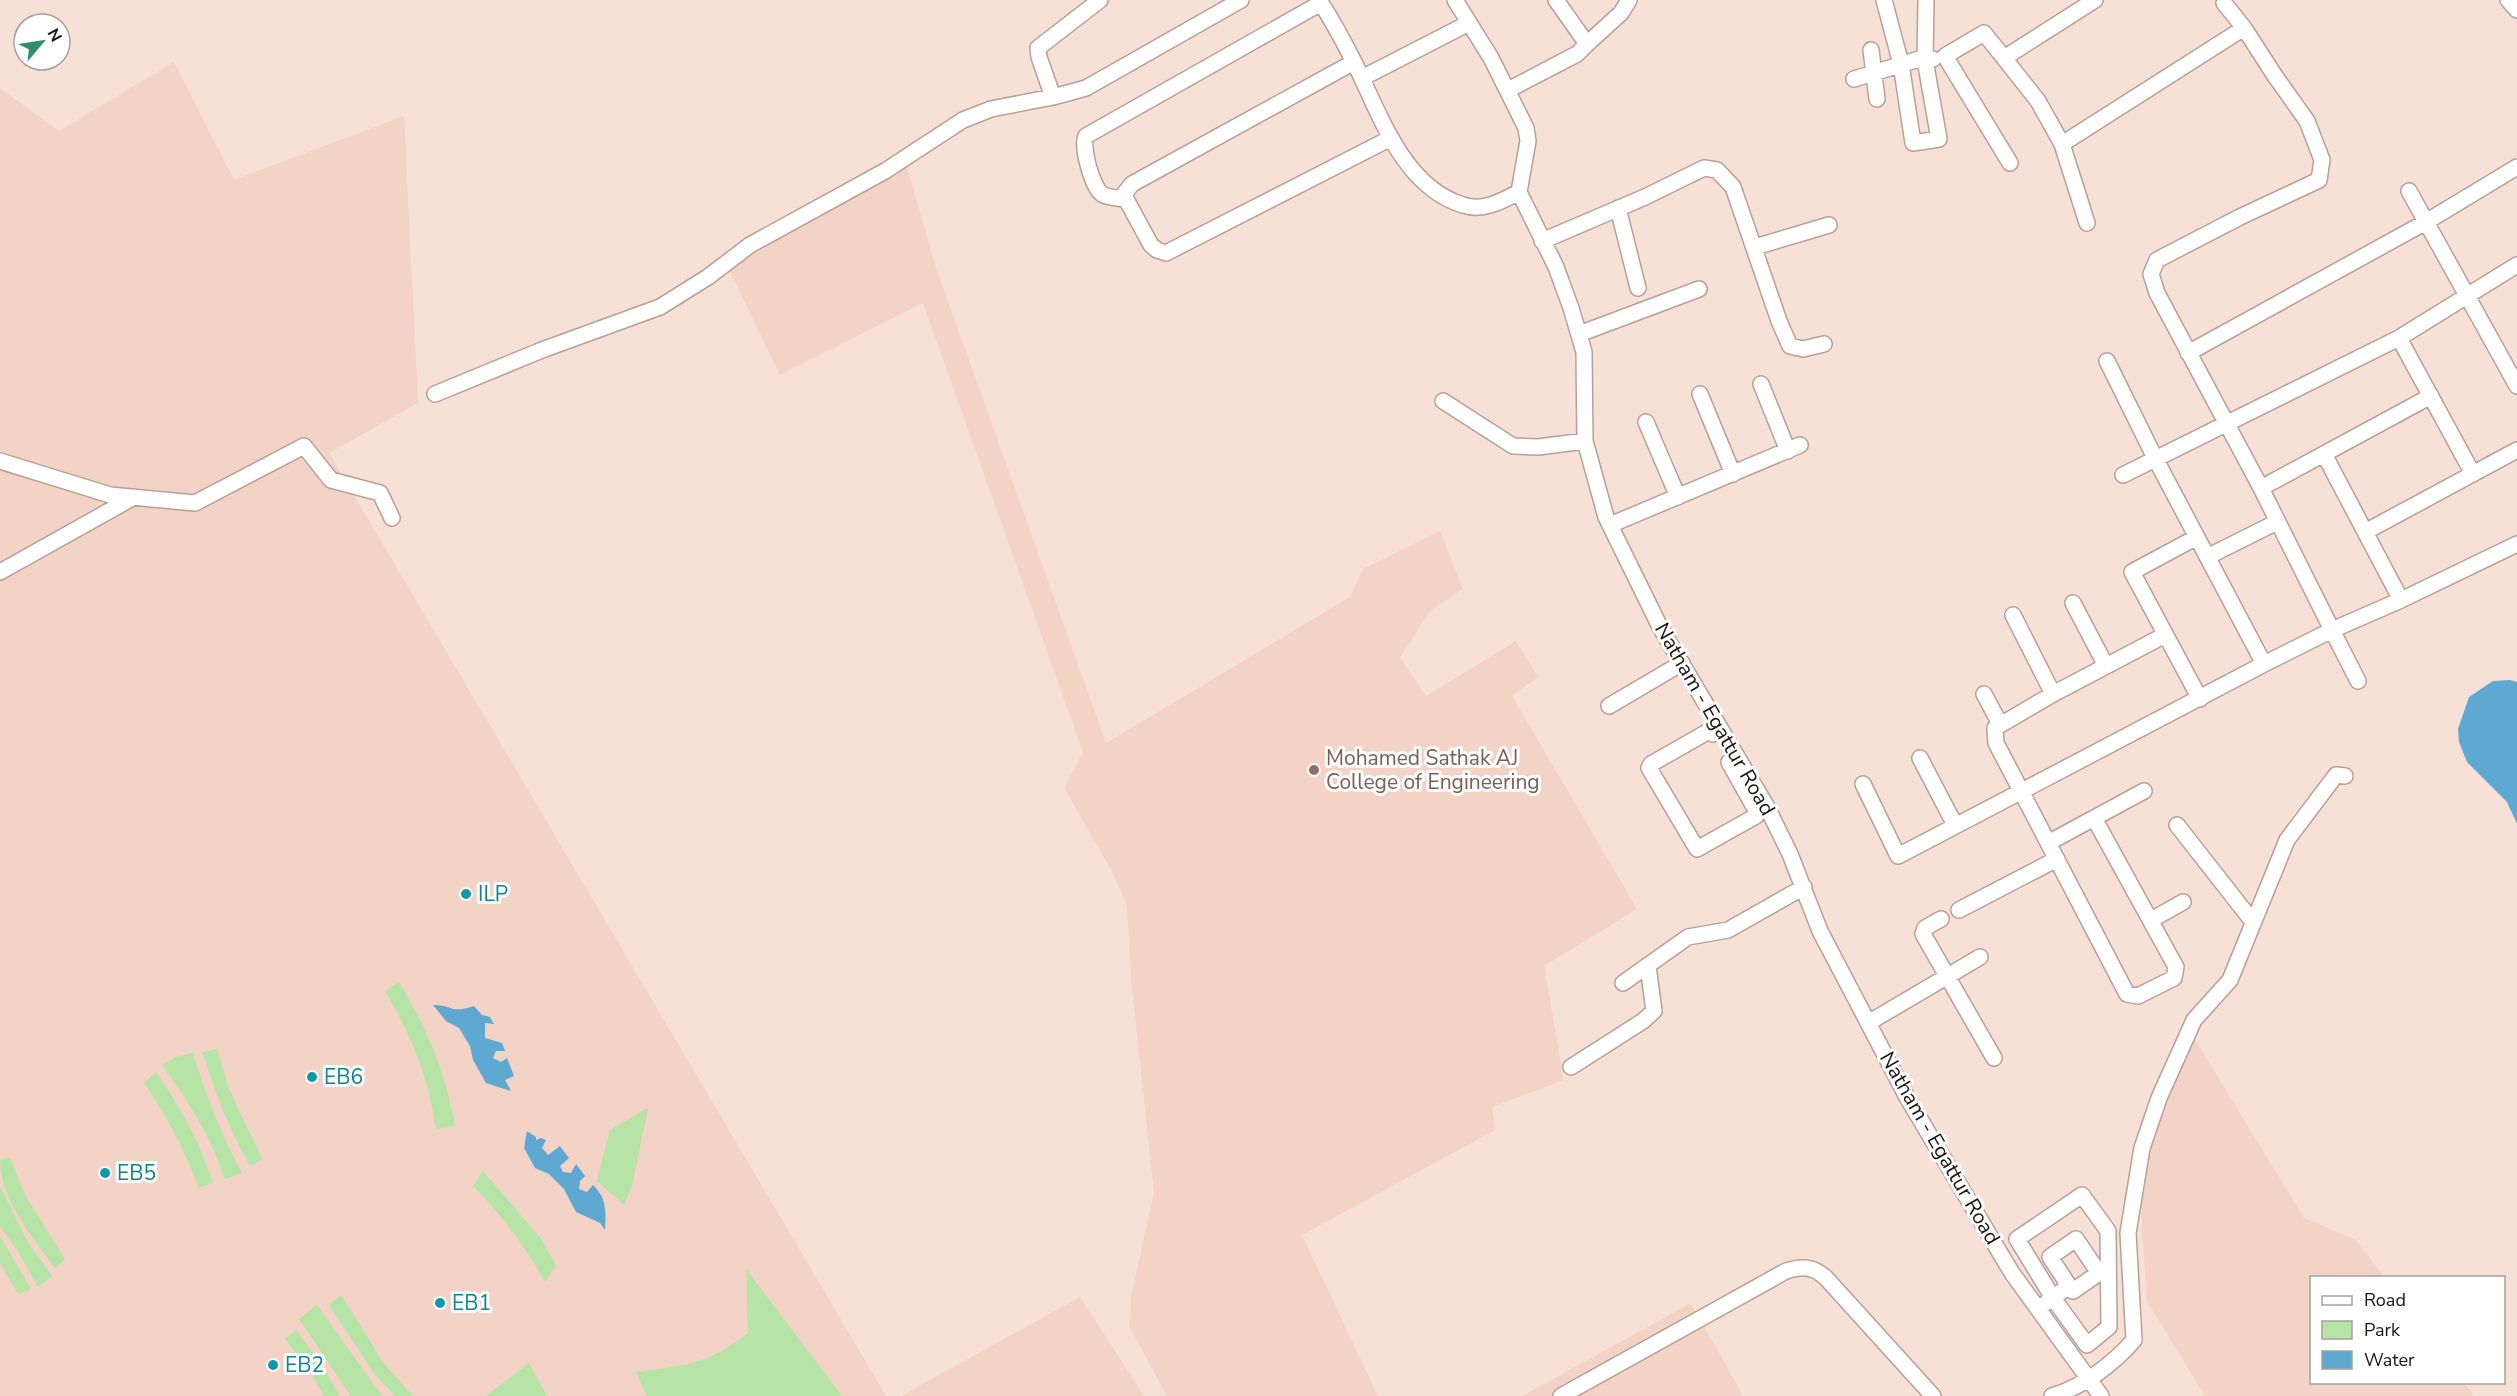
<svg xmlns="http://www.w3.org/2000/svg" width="2517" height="1396" font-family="'Nunito Sans',sans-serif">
	<rect width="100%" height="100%" fill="#f7e0d6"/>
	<path fill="#f2d3c6" d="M174,62L234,180L404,116L418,403L329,453L886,1396H0V88L59,131Z
		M906,163L936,268L1106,743L1350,597L1363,569L1440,531L1463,589L1430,611L1400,657L1426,696L1516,641L1538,677L1512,696L1637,909L1544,966L1564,1080L1492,1107L1495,1130L1302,1235L1378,1396H1167L1129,1326L1132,1292L1154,1192L1132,989L1127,906L1112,871L1064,788L1083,752L923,303L780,375L729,269Z
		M2191,1033L2304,1218L2356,1240L2384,1277L2312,1278V1382L2464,1383L2474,1396H2205L2147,1301L2139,1181Z
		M1080,1297L1144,1396H901Z
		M1691,1303L1743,1396H1522Z"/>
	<path fill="#b6e3a6" d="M399,982C428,1030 445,1071 455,1126L436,1129C427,1072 413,1040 385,991Z
		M217,1049L229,1089L262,1159L250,1166C229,1129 215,1092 202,1052Z
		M193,1053C206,1095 221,1134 242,1173L225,1179C210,1135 189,1102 162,1065L176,1057Z
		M156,1072C182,1110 198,1139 213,1183L199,1188C184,1148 168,1118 144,1083Z
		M648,1108L632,1186L624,1205L597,1181L610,1130Z
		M10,1158L25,1195L65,1259L55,1268C33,1238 0,1199 0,1160Z
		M483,1171L541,1239L556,1266L545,1282C525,1246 502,1215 473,1186Z
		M0,1186L27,1241L52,1276L38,1287L17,1250L0,1226Z
		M0,1236L31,1289L18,1294L0,1263Z
		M746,1269L842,1396H647L636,1372C683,1366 710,1364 748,1333Z
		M341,1295L385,1365L413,1396H395L375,1375L329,1305Z
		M317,1305L382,1396H351L299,1319Z
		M296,1330L319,1361L340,1396H324L310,1371L285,1339Z
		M529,1363L547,1396H485L490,1393Z"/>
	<path fill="#5fa8d2" d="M2510,680L2517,682V824L2507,802L2467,762L2459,742L2458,729L2469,697L2493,681Z
		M433,1005C454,1005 449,1014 474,1006L482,1015L490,1017L494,1024L485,1023V1038L502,1043L505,1051H496L493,1058L501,1062L507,1058L514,1076L505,1080L511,1091L486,1083L473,1060L470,1046L459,1028L446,1021Z
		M527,1131L536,1137V1140L541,1138L546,1140L542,1148L548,1155L560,1146L569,1158L560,1166L563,1172L571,1173L576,1164L585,1176L580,1181L579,1189L587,1192L593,1185C607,1198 606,1213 605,1230L600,1223L576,1212L564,1189L549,1174L535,1168L524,1148Z"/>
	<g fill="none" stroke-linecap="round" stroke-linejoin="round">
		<g stroke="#b6a097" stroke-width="18">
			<path id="minor" d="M1319,0C1332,20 1344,42 1355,64C1380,114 1403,187 1463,205C1483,212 1502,201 1519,192
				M1455,0L1491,58L1526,128L1528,141L1519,192L1556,267L1571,308L1584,352L1585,441L1606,517L1660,627L1767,807L1790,854L1820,931L1908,1099L2012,1273L2101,1396
				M1884,0L1901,64L1913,143L1939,139L1925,60L1926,0
				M2508,0L2517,10
				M2224,3L2244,28L2275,76L2307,121L2322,160L2319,180L2240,217L2157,260L2151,274L2157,293L2261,488L2332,630L2401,600L2517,544
				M1587,44L1621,13L1629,0
				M1871,50L1877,99
				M2004,58L1984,33L1945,56L2010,163
				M1354,62L1132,184L1124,194L1126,199L1151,245L1157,250L1166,253L1391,138
				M1362,78L1469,23
				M1854,79L1919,59H1933
				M1508,90L1577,54L1587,44L1556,0
				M1053,97L1039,57L1038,48L1100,0
				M2062,144L2244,28
				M2409,191L2517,386
				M1126,199C1118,198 1108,198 1102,194C1092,187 1081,146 1086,136L1321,3
				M1618,208L1638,288
				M2087,223L2062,144L2038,101L2004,58L2095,0
				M1542,241L1645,197L1704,168L1717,170L1733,187L1779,321L1790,346L1803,349L1824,344
				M1755,247L1829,225
				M1579,334L1699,289
				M2399,338L2473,474
				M2188,353L2426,222L2517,167
				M1761,384L1788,451
				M435,394L542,350L660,307L708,277L750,245L885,171L963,120L991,109L1053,97L1086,88L1241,0
				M1700,394L1733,474
				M1443,401L1513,446L1538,447L1585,441
				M1646,422L1678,497
				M2324,454L2401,600
				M0,461L110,495L195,503L304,446L331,480L380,493L392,518
				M2123,475L2399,338L2517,265
				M2261,488L2431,396
				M1610,525L1800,445
				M2365,532L2517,450
				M2197,537L2132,572L2200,699
				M2207,557L2277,522
				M0,572L134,497
				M2073,603L2106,666
				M2013,615L2053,694
				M2264,664L2332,630L2358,681
				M1984,694L2000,724
				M1609,706L1682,663
				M1713,734L1709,731L1651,764L1649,768L1697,849L1756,816L1757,812L1729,762
				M1920,758L1955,825
				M1863,784L1898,856L2264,664L2155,458L2107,361
				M2094,818L2176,967L2174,978L2138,996L2127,994L1996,743L1995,728L2053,694L2165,635
				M2177,825L2253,922
				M2048,843L2144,791
				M1959,910L2057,859
				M1941,919L1925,928L1923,934L1994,1058
				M2151,920L2183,902
				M1623,983L1688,937L1728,930L1804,887
				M1868,1023L1980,957
				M1571,1067L1643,1021L1654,1011L1648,966
				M2082,1195L2108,1231L2109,1327L2087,1345L2053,1298L2017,1239Z
				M2046,1303L2069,1286L2050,1257L2076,1239L2099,1273L2073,1291L2069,1286
				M1561,1396L1786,1271C1802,1266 1813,1266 1826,1278L1933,1396
				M2052,1396C2083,1387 2113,1364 2134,1340L2128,1233L2142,1148L2159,1098L2194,1020L2230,980L2287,840L2336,775L2345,776"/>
		</g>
		<use href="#minor" stroke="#fff" stroke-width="15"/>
	</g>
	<circle fill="#8d6e63" stroke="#fff" stroke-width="2" cx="1314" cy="770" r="6"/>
	<g fill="#0f9aa8" stroke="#fff" stroke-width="2">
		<circle cx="466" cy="894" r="6"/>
		<circle cx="312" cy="1077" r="6"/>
		<circle cx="105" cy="1173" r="6"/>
		<circle cx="440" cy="1303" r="6"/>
		<circle cx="273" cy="1365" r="6"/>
	</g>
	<g text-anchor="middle" stroke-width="6" stroke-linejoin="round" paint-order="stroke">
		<g font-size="21" fill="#1b1410" stroke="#fff">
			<text transform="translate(1715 719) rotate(60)" y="7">Natham - Egattur Road</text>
			<text transform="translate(1940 1148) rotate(60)" y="7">Natham - Egattur Road</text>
		</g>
		<g font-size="21" fill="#785e54" stroke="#fff" text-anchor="start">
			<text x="1326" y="765">Mohamed Sathak AJ<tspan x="1326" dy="24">College of Engineering</tspan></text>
		</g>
		<g font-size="21" fill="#0d838f" stroke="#fff" text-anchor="start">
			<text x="478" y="901">ILP</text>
			<text x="324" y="1084">EB6</text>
			<text x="117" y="1180">EB5</text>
			<text x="452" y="1310">EB1</text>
			<text x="285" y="1372">EB2</text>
		</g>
	</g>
	<rect x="2310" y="1276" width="195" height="108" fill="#ffffff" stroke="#a4a19f" stroke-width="1.5"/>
	<rect x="2322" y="1296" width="30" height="9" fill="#ffffff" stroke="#a4a19f" stroke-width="1.5"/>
	<text x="2364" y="1306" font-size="18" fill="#1b1410">Road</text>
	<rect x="2322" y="1321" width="30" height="18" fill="#b6e3a6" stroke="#a4a19f" stroke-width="1.5"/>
	<text x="2364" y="1336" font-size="18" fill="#1b1410">Park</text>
	<rect x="2322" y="1351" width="30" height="18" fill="#5fa8d2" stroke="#a4a19f" stroke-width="1.5"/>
	<text x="2364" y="1366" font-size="18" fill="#1b1410">Water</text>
	<g transform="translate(42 42) rotate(61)"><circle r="28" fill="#ffffff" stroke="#a4a19f" stroke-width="1.5"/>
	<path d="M0-4.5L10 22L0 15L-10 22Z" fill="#2c906c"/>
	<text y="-9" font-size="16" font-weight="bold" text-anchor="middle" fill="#1b1410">N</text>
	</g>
</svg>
